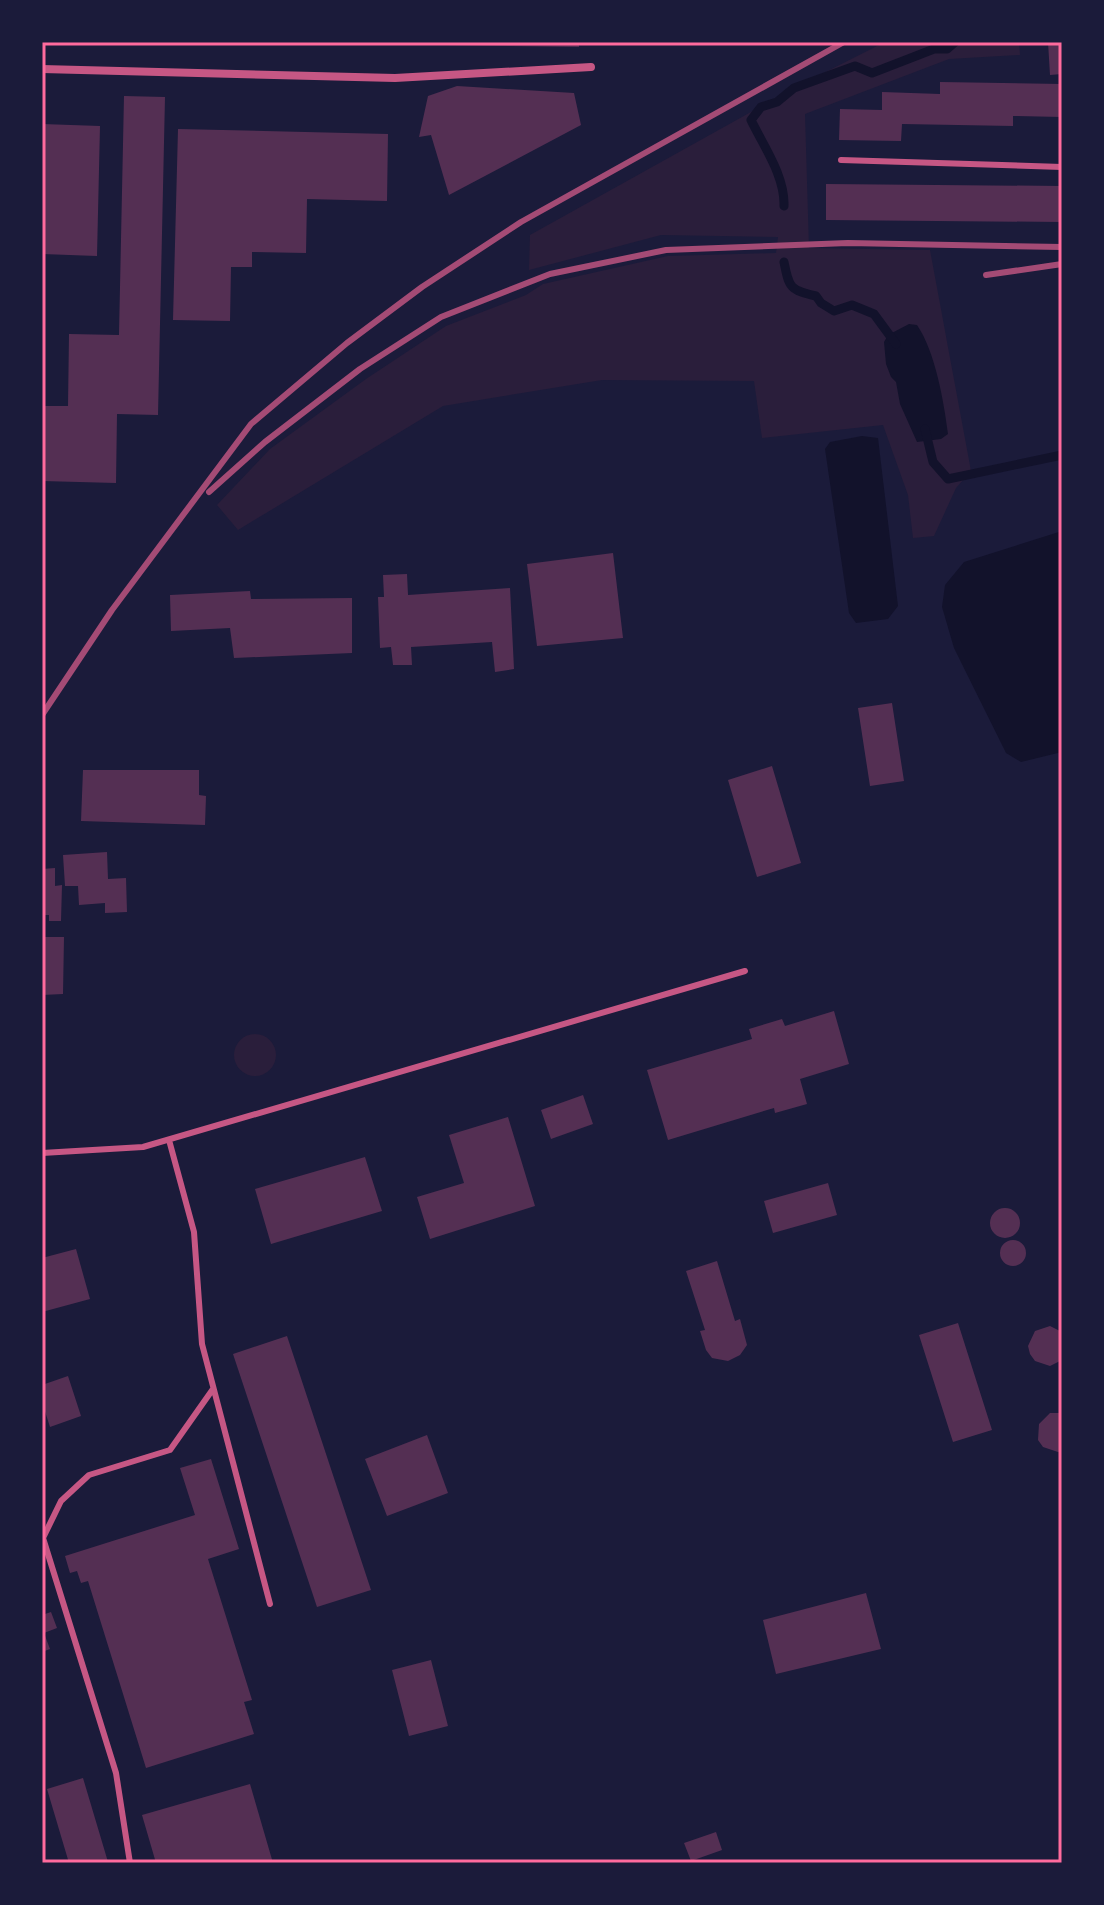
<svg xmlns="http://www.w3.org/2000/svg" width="1104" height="1905" font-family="Merriweather,serif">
	<rect width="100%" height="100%" fill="#1b1b3a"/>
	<path fill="#2a1e3b" d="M885,42H1019L1020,55L949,59L805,114L809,248L930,250L971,471L956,488L934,536L913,538L908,495L883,425L762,438L754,381L602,380L443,406L238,530L217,505L270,449L366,379L446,326L526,295L543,284L668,256L776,253L778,237L661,235L529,270L530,235L794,88Z
		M234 1055a21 21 0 1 1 42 0a21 21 0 1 1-42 0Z"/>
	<path fill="#12122b" d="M909,324L917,325C935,351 944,402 948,434L941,439L917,442L900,404L896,382L891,377L886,364L884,342L888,335Z
		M862,436L878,438L898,606L888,619L856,623L849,613L825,449L830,442Z
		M1062,531V752L1021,762L1006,753L954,648L942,607L945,585L964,562Z"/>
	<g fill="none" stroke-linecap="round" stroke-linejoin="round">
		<path stroke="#12122b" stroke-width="9" d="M784,206C785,176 764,147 751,120L761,107L777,102L794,88L855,66L872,73L934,49H947L955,42
			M784,262C789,288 790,290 816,296L821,303L834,311L852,305L874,314L896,344
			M925,429L933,462L948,479L1062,455"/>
	</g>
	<path fill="#542f53" d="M445,42H579V47L445,45Z
		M1048,42H1062V74L1050,75Z
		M940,82L1062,84V117L1013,116V126L902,124L901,141L839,140L840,109L882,110V92L940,94Z
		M457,86L574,93L581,125L449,195L431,135L419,137L428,96Z
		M124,96L165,97L158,415L117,414L116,483L42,481V406H68L69,334L119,335Z
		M42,124L100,126L97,256L42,254Z
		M178,129L388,134L387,201L307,199L306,253L252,252V267H231L230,321L173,320Z
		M826,184L1062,186V222L826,220Z
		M613,553L623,638L537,646L527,564Z
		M407,574L408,595L510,588L514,669L495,672L492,642L411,647L412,665H393L391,647L380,648L378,597H384L383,575Z
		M250,591L251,599L352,598V653L234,658L230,628L171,631L170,595Z
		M892,703L904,781L870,786L858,708Z
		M772,766L801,863L757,877L728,780Z
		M83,770H199V795L206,796L205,825L81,821Z
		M107,852L108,879L126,878L127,912L105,913V903L79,905L78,886H65L63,855Z
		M55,868V886L62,885L61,921H49V915H42V869Z
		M42,937H64L63,994L42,995Z
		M834,1011L849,1064L800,1079L807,1104L775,1113L774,1108L668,1140L647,1070L752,1039L749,1029L782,1019L785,1026Z
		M583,1095L593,1124L551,1139L541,1110Z
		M508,1117L535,1206L430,1239L417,1197L464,1183L449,1135Z
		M365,1157L382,1211L271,1244L255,1189Z
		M828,1183L837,1215L773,1233L764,1201Z
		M990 1223a15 15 0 1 1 30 0a15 15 0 1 1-30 0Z
		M1000 1253a13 13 0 1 1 26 0a13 13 0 1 1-26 0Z
		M76,1249L90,1299L42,1312V1258Z
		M717,1261L735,1321L740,1319L747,1345L740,1355L728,1361L712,1358L706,1350L700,1331L705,1330L686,1271Z
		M958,1323L992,1430L953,1442L919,1335Z
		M1050,1326L1062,1332V1360L1050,1366L1035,1361L1030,1354L1028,1346L1035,1331Z
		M287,1336L371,1590L317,1607L233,1354Z
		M68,1376L81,1416L50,1427L42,1402V1385Z
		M1050,1413H1062V1451L1058,1452L1043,1447L1038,1440L1039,1424Z
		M427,1435L448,1493L387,1516L365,1459Z
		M211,1459L239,1549L208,1559L252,1700L244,1702L254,1734L146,1768L88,1581L81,1583L77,1571L70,1573L65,1556L195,1515L180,1468Z
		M866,1593L881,1649L776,1674L763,1620Z
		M51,1612L57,1628L44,1633L50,1649L42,1652V1615Z
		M431,1660L448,1726L409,1736L392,1670Z
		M83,1778L108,1862L102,1863H69L47,1789Z
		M250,1784L273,1863H156L142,1815Z
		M716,1832L722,1850L691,1861L684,1843Z"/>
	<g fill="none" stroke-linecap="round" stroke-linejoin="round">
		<path stroke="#c65784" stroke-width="6" d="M841,160L1062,167
			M169,1140L194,1232L202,1344L270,1604
			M42,1153L143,1147L745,971
			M130,1863L116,1773L43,1538L61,1501L89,1475L170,1450L213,1389"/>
		<path stroke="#c65784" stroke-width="8" d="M42,69L395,78L591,67"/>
		<path stroke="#a44b75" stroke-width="6" d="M986,275L1062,264
			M209,492L265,442L360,369L441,317L550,274L666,250L848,243L1062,247
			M42,715L112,610L251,424L347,343L422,287L521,222L844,42"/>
	</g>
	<rect width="1104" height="1905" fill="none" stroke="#1b1b3a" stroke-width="88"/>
	<rect x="44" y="44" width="1016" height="1817" fill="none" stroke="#ff6b9d" stroke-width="3"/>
</svg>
